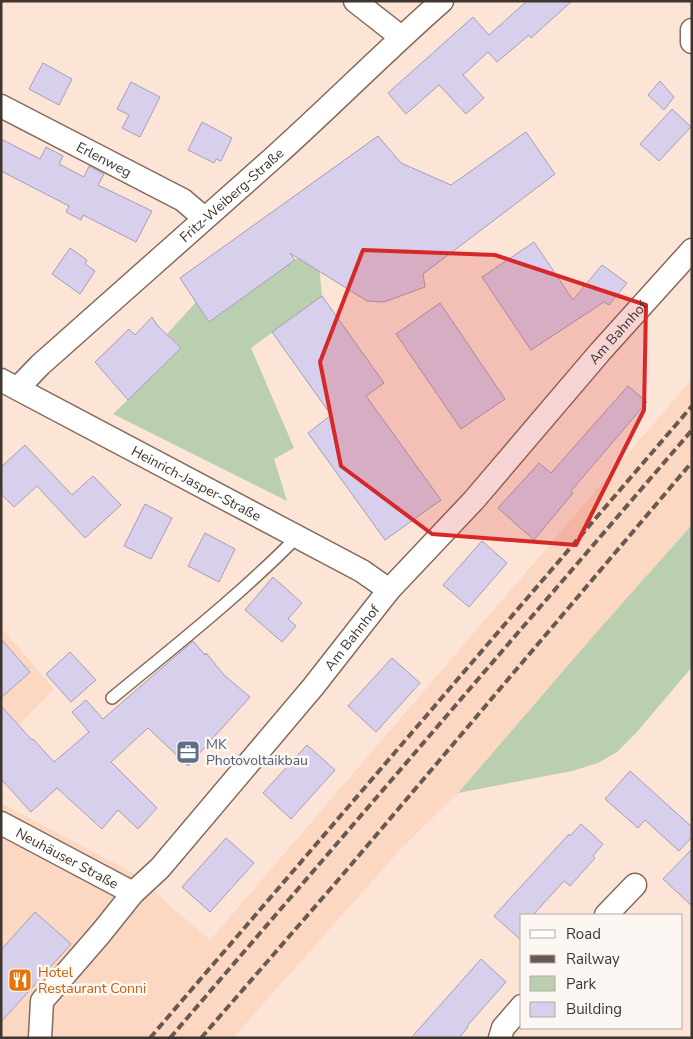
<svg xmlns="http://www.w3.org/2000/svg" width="693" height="1039" font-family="'Nunito Sans',sans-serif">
	<rect width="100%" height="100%" fill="#fce5d7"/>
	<path fill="#fcd8c2" d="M692,379V526L601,627L458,793L400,850L233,1038H1V803L131,872L210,940Z
		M1,627L54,689L1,742Z"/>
	<path fill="#bacfaf" d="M317,244L322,296L251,348L294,448L274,459L287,501L113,414L181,348L167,334L196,302L209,322Z
		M691,526L692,667L636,733L617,752L598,763L572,771L458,793L601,627Z"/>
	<path fill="#d7cfeb" stroke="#a59db8" d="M527,1H572L531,38L529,35L497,62L488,52L463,75L484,98L466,114L439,85L406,114L388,93L473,17L489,35Z
		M43,63L72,79L59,105L29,89Z
		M660,81L674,97L664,110L648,95Z
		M131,82L160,97L140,137L122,128L129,115L117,109Z
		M672,109L691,127L659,161L640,144Z
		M202,122L232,138L221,161L216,159L214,163L188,150Z
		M526,132L555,174L423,274L425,287L384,302L367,301L290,253L295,260L209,322L180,278L378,136L401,163L451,185Z
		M1,139L40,159L46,147L63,156L59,164L84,177L89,166L104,174L98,185L152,211L136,242L83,215L81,220L66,212L69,206L1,171Z
		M534,242L573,300L602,265L627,283L609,305L604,302L531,350L482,277Z
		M70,248L87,260L85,264L95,271L80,294L52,274Z
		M322,296L384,383L366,396L441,500L385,540L308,433L331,415L272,332Z
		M440,303L505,399L461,429L396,334Z
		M152,317L157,325L181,348L128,400L95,362L129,329L135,335Z
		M628,386L647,402L571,491L573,493L534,540L498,508L539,463L551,473Z
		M25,445L72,495L93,476L121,505L85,538L37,486L14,507L1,494V467Z
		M145,504L172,518L151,559L124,546Z
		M205,533L235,549L219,582L188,566Z
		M482,541L507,563L469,607L443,585Z
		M273,577L302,603L288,619L296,626L282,642L245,610Z
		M1,639L30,672L1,698Z
		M193,641L205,655L206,653L224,675L250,697L188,766L148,728L111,762L157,808L138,829L118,810L102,829L57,788L31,812L1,779V706L32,740L33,739L54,762L89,732L72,712L86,700L103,719Z
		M70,652L96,680L71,702L46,674Z
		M392,658L420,683L376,732L348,706Z
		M307,745L335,770L291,819L263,793Z
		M630,771L692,827V837L679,851L645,820L638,828L605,799Z
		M581,824L603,844L593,856L595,858L570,886L564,881L533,915H522V941L494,916L569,834L570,836Z
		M226,838L254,863L210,912L182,887Z
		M692,849V906L663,879Z
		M35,912L71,944L1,1022V950Z
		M481,959L506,982L467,1026L468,1027L459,1038H411Z"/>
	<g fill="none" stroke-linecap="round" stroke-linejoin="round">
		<g stroke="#846b5c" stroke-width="14">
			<path id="lane" d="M112,698C175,646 240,595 297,537"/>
		</g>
		<g stroke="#846b5c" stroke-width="25">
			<g id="street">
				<path d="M355,1L401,37"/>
				<path d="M692,30V42"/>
				<path id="s1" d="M1,106L183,200L204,218"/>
				<path id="s2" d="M1,380L362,571L389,590"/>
				<path id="s3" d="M18,388L40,365C117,296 195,228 272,159C330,107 384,52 442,1"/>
				<path id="s4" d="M1,823L133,893"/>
				<path d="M606,915L635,885"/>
				<path id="s5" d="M40,1038L42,1001L101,933L133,893L160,868L313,687L389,590L474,500L600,352L692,250"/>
				<path d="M500,1038L503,1028L522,1006"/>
			</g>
		</g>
		<use href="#lane" stroke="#fff" stroke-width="11"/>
		<use href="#street" stroke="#fff" stroke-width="22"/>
		<path stroke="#685a52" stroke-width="4" stroke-dasharray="8 4" stroke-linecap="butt" d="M150,1038L692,406
			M170,1038L692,430
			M201,1038L339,879L692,462"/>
	</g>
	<path fill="#d62828" fill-opacity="0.2" stroke="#d62828" stroke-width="4" stroke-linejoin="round" d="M363,250L495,255L646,305L644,410L576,545L432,534L341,466L320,362Z"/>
	<defs>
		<g id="office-square" transform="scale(1.25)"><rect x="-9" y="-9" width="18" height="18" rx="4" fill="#5c6f8a" stroke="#fcf7f3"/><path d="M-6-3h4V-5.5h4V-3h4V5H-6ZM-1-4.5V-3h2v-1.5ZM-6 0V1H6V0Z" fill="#fff"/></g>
		<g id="restaurant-square" transform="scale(1.25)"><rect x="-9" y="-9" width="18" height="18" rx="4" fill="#e8710a" stroke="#fcf7f3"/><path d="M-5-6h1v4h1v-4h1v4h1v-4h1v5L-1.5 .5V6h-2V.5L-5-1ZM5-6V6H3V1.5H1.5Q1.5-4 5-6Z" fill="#fff"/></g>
	</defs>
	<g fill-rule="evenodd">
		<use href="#office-square" x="188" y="752"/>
		<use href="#restaurant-square" x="20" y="980"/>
	</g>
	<g text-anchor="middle" stroke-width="5" stroke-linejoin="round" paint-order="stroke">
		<g font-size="14" fill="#41362f" stroke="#fcf7f3">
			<text dy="5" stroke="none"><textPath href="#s1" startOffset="116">Erlenweg</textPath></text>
			<text dy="5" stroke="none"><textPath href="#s3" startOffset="288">Fritz-Weiberg-Straße</textPath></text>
			<text dy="5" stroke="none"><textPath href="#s5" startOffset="920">Am Bahnhof</textPath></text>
			<text dy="5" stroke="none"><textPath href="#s2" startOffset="221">Heinrich-Jasper-Straße</textPath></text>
			<text dy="5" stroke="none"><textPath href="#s5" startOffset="515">Am Bahnhof</textPath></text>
			<text dy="5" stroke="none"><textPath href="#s4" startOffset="75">Neuhäuser Straße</textPath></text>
		</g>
		<g font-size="14" fill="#4e5e75" stroke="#fcf7f3" text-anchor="start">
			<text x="206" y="749">MK<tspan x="206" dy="16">Photovoltaikbau</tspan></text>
		</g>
		<g font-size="14" fill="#c56008" stroke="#fcf7f3" text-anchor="start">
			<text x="38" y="977">Hotel<tspan x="38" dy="16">Restaurant Conni</tspan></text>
		</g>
	</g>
	<rect width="693" height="1039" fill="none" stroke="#41362f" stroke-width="5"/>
	<rect x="520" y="914" width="162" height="115" fill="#fcf7f3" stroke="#b1aaa5"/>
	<rect x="530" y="930" width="25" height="8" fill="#ffffff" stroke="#b1aaa5"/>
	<text x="566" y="939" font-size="15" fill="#41362f">Road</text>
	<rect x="530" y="955" width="25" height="8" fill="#685a52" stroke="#b1aaa5"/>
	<text x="566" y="964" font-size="15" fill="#41362f">Railway</text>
	<rect x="530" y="976" width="25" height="15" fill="#bacfaf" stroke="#b1aaa5"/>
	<text x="566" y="989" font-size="15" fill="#41362f">Park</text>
	<rect x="530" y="1002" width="25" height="15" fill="#d7cfeb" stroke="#b1aaa5"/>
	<text x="566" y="1014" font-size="15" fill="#41362f">Building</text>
</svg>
